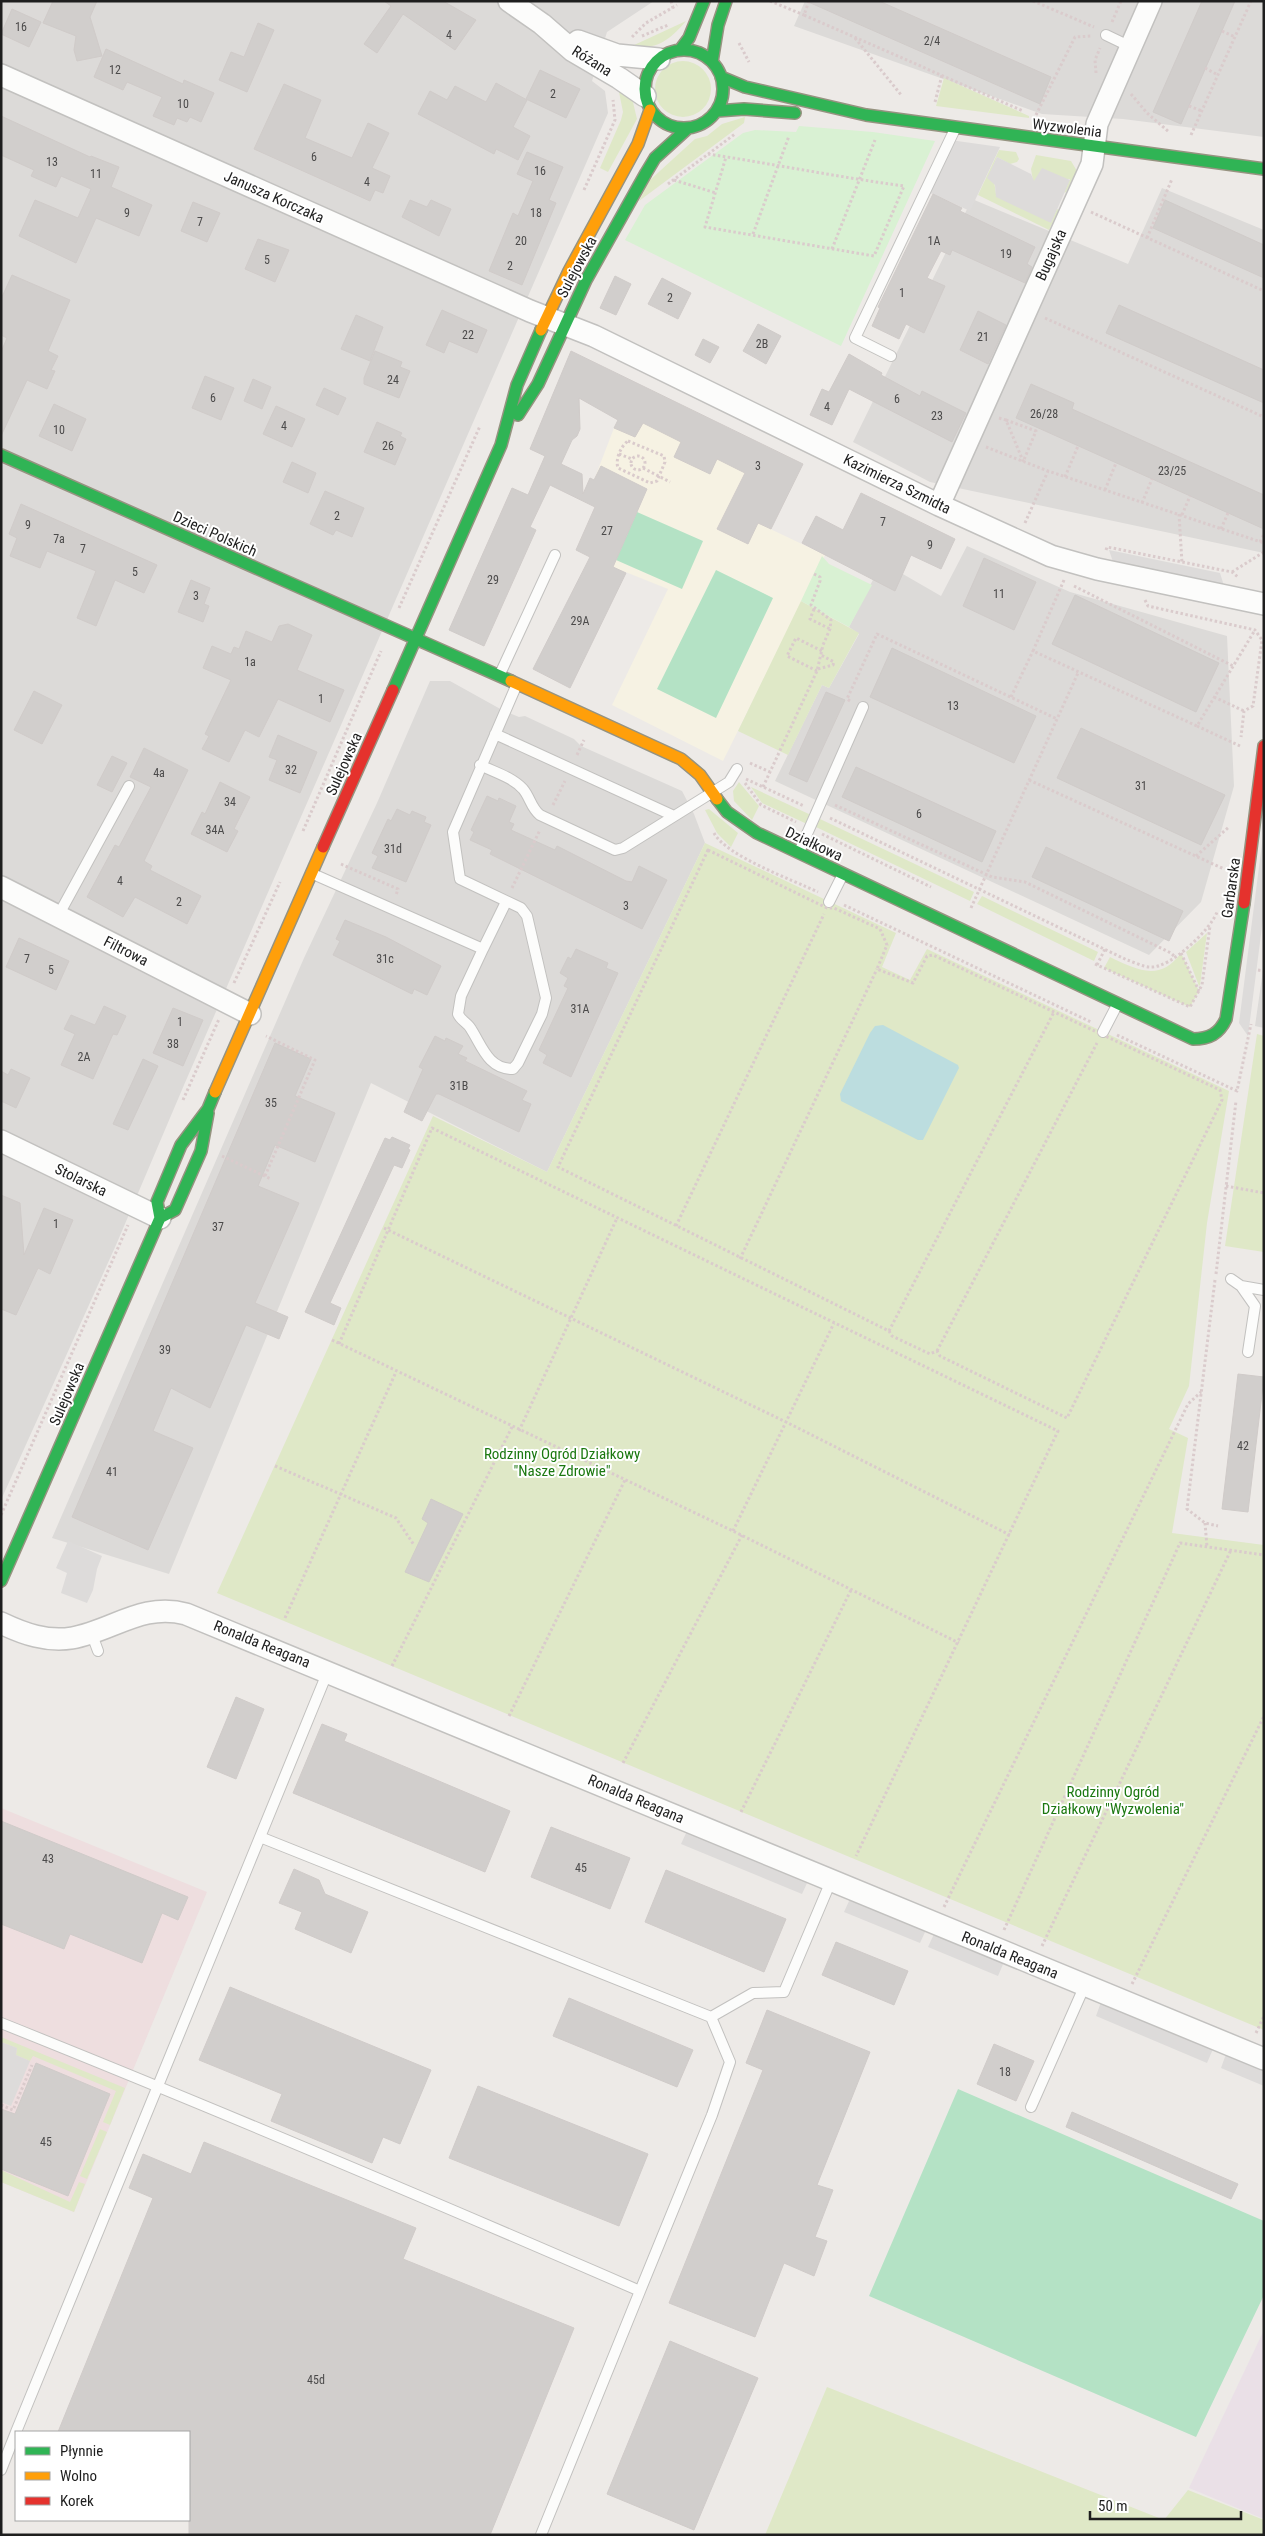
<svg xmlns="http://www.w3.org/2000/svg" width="1265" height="2536" font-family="'Roboto Condensed',sans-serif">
	<rect width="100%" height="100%" fill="#edeae7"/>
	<path fill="#dcdad8" d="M1,1H654L607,32L592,81L605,91L608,113L184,1085L116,1245L1,1500Z
		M805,1H1264V137L1123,119L1042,114L794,26Z
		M1162,188L1264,230V553L930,482L853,442L972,199L1128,264Z
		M967,546L1070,592L1227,636L1234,786L1201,902L1149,955L775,781L822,685L829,688L859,634L849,627L882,562L941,596Z
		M430,681H450L504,711L519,717L525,716L574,739L581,746L682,791L694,814L705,843L547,1172L371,1083L169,1574L52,1538L304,958L377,803Z
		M1264,963V1028L1255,1026Z"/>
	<path fill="#eededf" d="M1,1808L207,1892L74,2212L1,2182Z"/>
	<path fill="#eae0e7" d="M1264,2330V2519L1189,2488Z"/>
	<path fill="#f6f2e3" d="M638,384L789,457L758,523L825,555L723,761L612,705L668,589L613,567L641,503L594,480L614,428Z"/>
	<path fill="#dfe8c7" d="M686,21C671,39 656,51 632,46Z
		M655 89a28 28 0 1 1 56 0a28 28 0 1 1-56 0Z
		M944,78L1029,116V118L936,106Z
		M618,87L632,98L637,119L608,172L600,168L621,120L623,112Z
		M745,117L744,123L639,201L650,180L695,139L707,136L722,124Z
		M999,150L1016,152L1019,159L1017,162L1010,164L997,157L988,178L994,181L996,194L1051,222L1057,209L1059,210L1049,230L978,195Z
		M1036,155L1071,161L1077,171L1066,192L1064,193L1070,179L1033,181L1031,169Z
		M801,601L859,633L829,688L822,685L788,755L738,731Z
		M739,782L759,806L752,820L734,801L733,791Z
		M751,787L811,815L807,824L762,803Z
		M709,809L738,833L731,847L717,833L705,810Z
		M820,819L974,892L970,901L816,827Z
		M705,843L896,933L882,967L910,980L927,949L1229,1091L1207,1223L1189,1386L1169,1429L1188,1438L1172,1533L1264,1545V2030L217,1593L433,1116L547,1172Z
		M982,896L1098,952L1094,961L977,904Z
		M1207,933L1200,985L1199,986L1186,952Z
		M1181,953L1199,991L1190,1007L1104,968L1110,957C1137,970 1160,982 1181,953Z
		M1257,1034L1264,1036V1252L1225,1246Z
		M1,2037L125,2088L110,2125L103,2122L116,2091L33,2056L30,2061L16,2055L17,2048L1,2042Z
		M100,2129L107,2132L87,2179L80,2176Z
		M1,2170L70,2202L79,2182L85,2184L74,2212L1,2182Z
		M827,2387L1164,2520L1188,2490L1264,2520V2535H765Z"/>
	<path fill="#d9f1d3" d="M799,126L873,132L935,141L841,346L625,240L645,205L743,133L755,130L796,132Z
		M822,556L829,564L872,585L849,627L801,601Z"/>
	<path fill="#b4e2c5" d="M637,512L703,541L682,589L616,560Z
		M716,570L773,598L716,718L657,689Z
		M958,2089L1264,2221V2295L1196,2437L869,2296Z"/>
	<path fill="#dddbda" d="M950,140L1000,147L970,211L933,194L925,192Z
		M997,157L1031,174L1034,181L1042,168L1070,180L1051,223L996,197L995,185L987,178Z
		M1109,550L1220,573L1225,589L1114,565Z
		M1264,828V911L1248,1036L1239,1023Z
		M68,1541L102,1556L97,1569L93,1590L87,1603L61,1593L67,1573L56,1568Z
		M687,1831L808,1881L802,1894L681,1844Z
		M850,1899L926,1930L920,1943L844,1912Z
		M934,1934L1004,1962L998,1976L928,1947Z
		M1101,2002L1213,2049L1207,2063L1096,2016Z
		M1,2042L17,2048L16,2055L30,2061L11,2106L1,2102Z
		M1226,2054L1264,2070V2086L1221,2068Z"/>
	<path fill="#bcdddf" d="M883,1025L958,1065L959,1068L923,1140H918L841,1101L840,1094L870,1033L875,1026Z"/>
	<path fill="#d1cecc" stroke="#d0cbc9" d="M53,1H97L90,17L102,56L77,61L74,50L76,36L43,23Z
		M384,1H443L476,20L455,50L403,14L377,53L364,44L391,6Z
		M806,1H879L1051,77L1040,104Z
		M1202,1H1235L1181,124L1153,112Z
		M12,9L41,22L29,47L1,34Z
		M258,23L274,30L247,92L219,80L231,52L244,57Z
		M106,49L183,84L184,80L214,93L201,122L190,117L187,122L177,118L174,125L153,116L162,97L127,82L123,90L94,77Z
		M540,70L580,89L566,118L526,99Z
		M496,83L527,100L513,127L530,136L518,160L496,149L494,154L418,114L430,91L447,100L455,86L486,102Z
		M284,84L321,100L305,138L352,158L368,123L389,133L372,168L390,176L383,193L375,190L370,201L254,149Z
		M1,116L90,157L91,156L119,167L111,187L152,205L139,236L96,218L76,263L19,236L35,200L78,218L91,189L61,176L56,187L31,176L34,170L1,155Z
		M527,152L563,167L549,200L556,203L522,285L489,271L513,213L518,216L533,181L517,174Z
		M933,194L962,208L960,211L1035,247L1027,264L1032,267L1025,283L952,250L950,255L941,251L927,278L945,286L924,333L906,324L899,339L872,326L880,308L878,307Z
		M410,200L427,207L431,200L451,209L439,236L402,217Z
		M1165,200L1264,245V278L1153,228Z
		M193,202L220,213L207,242L181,231Z
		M258,239L289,250L275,282L245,269Z
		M12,275L70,300L48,351L58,356L51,370L55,371L47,389L27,380L1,436V352L7,338L1,335V299Z
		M615,276L631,284L616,315L600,308Z
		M662,278L691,293L678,319L648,304Z
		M1119,305L1264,370V403L1106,333Z
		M442,310L487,330L477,353L449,341L444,353L426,345Z
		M978,311L1006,325L988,364L960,350Z
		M356,315L383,327L370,361L341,349Z
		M758,324L781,336L766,364L743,351Z
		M703,339L719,347L710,363L695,355Z
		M375,351L402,362L400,367L410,371L399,398L364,384V378Z
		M571,351L803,464L771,529L758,523L748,544L717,529L745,473L717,459L710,474L674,457L681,442L643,423L635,437L614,428L618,420L579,398L580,429L577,436L572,440L561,464L582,474L583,494L590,478L594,480L601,466L647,489L613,567L626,573L570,688L533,669L590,557L576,550L595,507L550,485L530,527L536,530L484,646L449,630L512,488L528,495L545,456L530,449Z
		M849,354L882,373L881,375L920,396L922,391L966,413L952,442L849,389L832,425L810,415L822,389L829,392Z
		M205,376L234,388L221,420L192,408Z
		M253,379L271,387L262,409L244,401Z
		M1031,384L1074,403L1072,409L1264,495V529L1016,418Z
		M324,388L346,398L338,415L316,405Z
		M54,404L86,419L72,451L39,436Z
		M276,406L305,419L292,447L263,434Z
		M377,422L402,433L400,436L406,439L395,465L364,452Z
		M292,462L316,473L308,493L283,482Z
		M325,491L364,508L352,537L336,530L333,535L310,524Z
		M861,493L955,539L941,569L911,555L895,591L802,543L816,516L843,530Z
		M21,504L157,565L144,593L115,580L96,626L77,618L96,571L47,551L40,568L10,556L17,538L9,534Z
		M984,558L1036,582L1014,630L963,606Z
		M191,580L210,588L204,604L209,606L203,622L178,612Z
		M1075,595L1219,663L1196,712L1052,644Z
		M288,624L312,635L297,670L344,690L330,722L278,699L259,737L245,730L229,762L202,749L209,736L205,734L231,680L203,668L212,646L231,654L234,647L239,649L246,631L272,642L279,626Z
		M892,648L1036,716L1014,763L870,697Z
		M34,691L62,705L42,744L14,730Z
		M826,692L845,700L807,782L789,774Z
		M1081,728L1225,795L1201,845L1057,778Z
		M278,735L317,752L300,793L269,780L277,760L269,757Z
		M144,748L188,770L144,861L152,866L150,870L201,896L187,924L135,897L123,917L87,897L115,845L119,847L151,787L130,777Z
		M112,756L127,763L112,792L97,785Z
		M856,767L996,831L982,862L842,797Z
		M220,782L250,797L234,829L238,831L227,852L191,834L202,812L205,814Z
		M487,796L498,801L499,798L516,806L509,822L514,824L511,830L555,850L557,846L626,881L632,882L639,866L667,880L642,929L490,854L492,850L470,840L474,832L471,830Z
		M397,809L410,815L412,811L426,817L424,822L431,825L406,882L372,868L378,856L372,853L388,819L391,821Z
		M1046,847L1183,911L1169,941L1032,877Z
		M345,920L386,937L441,966L427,995L414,989L412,994L333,955L340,941L336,939Z
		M19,938L69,961L56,990L6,967Z
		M576,949L608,963L606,968L618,973L571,1077L543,1063L547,1055L539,1050L568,988L564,986L568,978L560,973L568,957L571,959Z
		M104,1006L126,1016L117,1035L113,1034L93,1079L61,1065L75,1034L64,1029L71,1015L95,1025Z
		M173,1008L203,1020L183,1066L153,1053Z
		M435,1036L445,1041L446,1038L463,1046L458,1054L467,1058L465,1061L527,1091L522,1100L531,1104L519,1132L439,1094H436L422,1121L404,1112L423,1069L419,1067Z
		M275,1043L311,1059L295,1096L335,1113L315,1162L275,1145L258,1186L299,1203L255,1303L288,1317L279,1339L246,1325L210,1408L171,1388L153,1431L193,1448L148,1550L72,1517Z
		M143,1059L158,1066L128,1130L113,1124Z
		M11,1069L30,1078L16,1108L1,1101V1071L8,1075Z
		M392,1137L410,1145L408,1149L410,1150L402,1168L394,1165L330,1303L341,1308L334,1325L305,1312L385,1138L390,1140Z
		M1,1195L20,1203L24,1255L44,1208L73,1220L50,1274L38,1268L16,1315L1,1309Z
		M1238,1374L1264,1377L1248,1512L1222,1509Z
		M431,1499L463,1514L429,1582L405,1572L428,1523L422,1519Z
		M236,1697L264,1709L236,1779L207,1767Z
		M322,1724L347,1734L344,1741L510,1811L485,1872L293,1793Z
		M1,1821L188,1897L178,1920L162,1913L142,1963L70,1934L64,1949L1,1924Z
		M551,1827L630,1858L610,1909L531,1877Z
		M294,1869L319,1880L325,1894L368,1912L351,1953L295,1929L302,1912L279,1903Z
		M666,1870L786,1919L764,1972L645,1922Z
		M836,1942L908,1971L894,2005L822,1975Z
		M230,1987L431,2070L400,2144L383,2137L372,2163L271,2121L282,2094L199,2060Z
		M569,1998L693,2050L677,2087L553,2036Z
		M767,2010L870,2052L817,2185L833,2190L815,2237L827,2241L814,2276L784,2263L755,2337L669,2303L763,2070L746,2063Z
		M994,2044L1034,2061L1016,2101L977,2084Z
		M36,2063L110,2094L68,2196L1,2169V2109L15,2114Z
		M478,2086L648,2154L619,2226L449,2158Z
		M1072,2112L1238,2184L1231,2199L1066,2127Z
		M204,2142L416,2228L403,2259L574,2328L490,2535H189V2432H58L153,2198L129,2188L143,2154L191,2174Z
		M670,2341L758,2378L694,2530L607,2494Z"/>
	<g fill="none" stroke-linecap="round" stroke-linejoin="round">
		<g stroke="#c2c1bf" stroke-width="12">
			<path id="lane" d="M1106,35L1131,47
				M891,356L855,338L955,129
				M500,674L555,555
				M495,734L674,816
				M480,765C494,772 512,777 523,789C530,797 531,808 540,815L615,850L623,848L729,782L737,769
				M799,852L863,707
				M313,874L483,949L506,902
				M829,902L843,874
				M58,916L129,786
				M483,949L461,996L458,1014C461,1021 468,1023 471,1029C482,1046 488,1069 513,1069L518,1063L542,1014L546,998L527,916L521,908L460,879L453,832L517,684
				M1103,1032L1117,1005
				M1231,1279L1241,1286L1264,1290
				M1241,1286L1255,1306L1248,1352
				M91,1632L98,1651
				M260,1837L328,1671
				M711,2017L753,1993L784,1992L831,1881
				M1,2023C216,2109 428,2199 640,2291L712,2115L730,2062L711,2017L260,1837L16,2432
				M1031,2107L1085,1985
				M1,2470L16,2432
				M541,2535L640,2291"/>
		</g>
		<g stroke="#c2c1bf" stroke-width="24">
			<path id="street" d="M509,1L542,24L573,51L619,78L645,96
				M578,41L617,55L659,59
				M1,75L530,311L594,336L939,505L1051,556L1097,569L1264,604
				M939,505L1092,164L1097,124L1151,1
				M1,887L250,1014
				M1,1141L160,1218
				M1,1623C24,1634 47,1642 72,1638C112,1631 143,1602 186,1614L1264,2059"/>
		</g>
		<g stroke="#969380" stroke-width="14">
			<path id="fast" d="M645 89a39 39 0 1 1 78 0a39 39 0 1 1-78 0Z
				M680,50L689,38L704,1
				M712,62L718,25L726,1
				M721,77L745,87L866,115L1264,169
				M717,111L744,109L795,113
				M518,415L538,384L586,280L646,173L655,158L687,129
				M1,455L511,681
				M393,690L501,445L517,385L541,330
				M717,799L727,812L757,833L1193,1039C1209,1039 1219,1034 1226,1019L1244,903
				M160,1218L175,1210L201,1151L208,1113
				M1,1581L160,1218L157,1202L181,1145L208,1109L215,1092"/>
		</g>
		<g stroke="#969380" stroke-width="14">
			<path id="slow" d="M541,330L569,271L638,144L650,110
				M511,681L681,759L700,775L717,799
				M215,1092L323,847"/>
		</g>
		<g stroke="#969380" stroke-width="14">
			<path id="jam" d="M323,847L393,690
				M1244,903L1264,746"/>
		</g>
		<path stroke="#dacbcc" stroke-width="3" stroke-dasharray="2.5 2.5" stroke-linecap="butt" d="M671,1L673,8
			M770,1L804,15
			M809,1L804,15L1023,111
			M1033,1L1094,27
			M1112,22L1121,1
			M1222,31L1235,37
			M642,36L668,25
			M632,37L646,23L677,5
			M855,38L902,96
			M739,43L749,62
			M1205,68L1218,75
			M1096,73L1095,60L1100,48
			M1131,94L1147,113L1169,132
			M935,102L942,75
			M1189,106L1202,111
			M1036,115L1075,37L1092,36
			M1191,135L1251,1
			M708,154C773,164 838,177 904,186L874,256L705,227L726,157
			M674,180L716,193
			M668,184L735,134
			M584,190L615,120L613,100
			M1091,212L1264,291
			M753,234L789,136
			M1147,238L1172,179
			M832,249L875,140
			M1045,318L1264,417
			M999,418L1006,420L1023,461
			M1006,420L1036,431L1023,462
			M628,441L664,456L665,462L657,481L650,483L618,468C615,459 621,446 628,441Z
			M986,447L1048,471L1264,543
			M619,454L632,459
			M631 463a7 7 0 1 1 14 0a7 7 0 1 1-14 0Z
			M643,468L670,482
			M1065,477L1078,446
			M1105,490L1116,463
			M1142,503L1152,479
			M1179,514L1182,563
			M1182,515L1190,496
			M1025,523L1048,471
			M1221,529L1228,513
			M1260,542L1264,534
			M1106,550L1107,547L1232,572L1239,578
			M1232,572L1264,552
			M1064,580L1033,651L1197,726L1255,630
			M1074,586L1233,666
			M1145,600L1148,606L1255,630L1262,640L1253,706L1244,711L1241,737
			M399,608L480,426
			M814,609L810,619L830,629
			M818,669L833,665L834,662L821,655
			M817,671L787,656L796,638L822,651
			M1011,697L1033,651
			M1214,697L1244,711
			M850,701L847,699L877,634L1057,719
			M1197,726L1240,746
			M577,755L584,740
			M750,763L770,772
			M746,779L804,806
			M1029,780L1224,869
			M745,783L761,805L796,822
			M763,787L817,671L823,645L830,629L831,620L811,605L820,581V577L814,574
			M553,805L565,781
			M835,805L992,877L1025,882L1171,953L1175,957
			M830,818L1127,960C1134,962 1143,967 1150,967C1170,969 1211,929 1217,912
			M303,831L381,651
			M714,833C726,856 793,880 818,892
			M822,834L931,887
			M708,850L827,908H834L880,929L887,945L877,969L913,983L927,956L933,955L1220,1090L1222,1100L1067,1418L940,1356L937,1351L930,1354L892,1336L889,1331L558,1167Z
			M1196,856L1229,827
			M341,864L398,889L396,895
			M512,888L540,830
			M844,905L1091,1022
			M971,908L1078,673
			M1181,953L1199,991
			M1095,964L1190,1007L1202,985L1210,926
			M1097,965L1105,949
			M1258,970L1264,971
			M234,983L280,882
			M1117,1035L1237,1091L1251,1024
			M183,1100L219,1019
			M222,1156L271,1179
			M265,1176L315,1060L266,1036
			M1226,1186L1264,1193
			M676,1226L824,914
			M384,1228L786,1422L1010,1535
			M740,1259L877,969
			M1216,1274L1236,1101
			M1215,1280L1187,1509L1205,1523L1218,1526
			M889,1331L1054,1012
			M332,1340L733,1531L959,1643
			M339,1344L432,1128L1058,1431L856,1856
			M937,1351L1097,1043
			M519,1431L617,1218
			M275,1466L396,1518L414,1545
			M1,1515L128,1225
			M1205,1523L1207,1547
			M733,1531L834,1323
			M285,1618L396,1372
			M392,1666L512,1427
			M509,1716L625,1480
			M623,1763L742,1535
			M741,1812L851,1590
			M944,1907L1188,1404L1201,1392
			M1004,1930L1180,1543L1264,1555
			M1042,1946L1231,1550
			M1132,1984L1264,1716
			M1256,2033L1264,2016
			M1,2105L13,2110L32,2065"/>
		<use href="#lane" stroke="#fcfcfb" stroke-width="10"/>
		<use href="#street" stroke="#fcfcfb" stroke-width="21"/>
		<use href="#fast" stroke="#30b455" stroke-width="11"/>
		<use href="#slow" stroke="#ff9f0a" stroke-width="11"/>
		<use href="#jam" stroke="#e5322d" stroke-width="11"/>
	</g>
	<g text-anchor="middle" stroke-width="4" stroke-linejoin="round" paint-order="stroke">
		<g font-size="12" fill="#4b4a4a">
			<text x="21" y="31">16</text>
			<text x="449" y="39">4</text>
			<text x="932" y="45">2/4</text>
			<text x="115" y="74">12</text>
			<text x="553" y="98">2</text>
			<text x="183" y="108">10</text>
			<text x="314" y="161">6</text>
			<text x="52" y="166">13</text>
			<text x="540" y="175">16</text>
			<text x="96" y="178">11</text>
			<text x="367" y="186">4</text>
			<text x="127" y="217">9</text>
			<text x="536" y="217">18</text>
			<text x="200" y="226">7</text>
			<text x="521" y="245">20</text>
			<text x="934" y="245">1A</text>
			<text x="1006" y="258">19</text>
			<text x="267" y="264">5</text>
			<text x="510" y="270">2</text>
			<text x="902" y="297">1</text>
			<text x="670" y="302">2</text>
			<text x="468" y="339">22</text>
			<text x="983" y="341">21</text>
			<text x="762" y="348">2B</text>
			<text x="393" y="384">24</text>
			<text x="213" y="402">6</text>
			<text x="897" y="403">6</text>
			<text x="827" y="411">4</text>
			<text x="1044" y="418">26/28</text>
			<text x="937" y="420">23</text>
			<text x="284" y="430">4</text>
			<text x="59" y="434">10</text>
			<text x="388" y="450">26</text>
			<text x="758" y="470">3</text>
			<text x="1172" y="475">23/25</text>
			<text x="337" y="520">2</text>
			<text x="883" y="526">7</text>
			<text x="28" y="529">9</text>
			<text x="607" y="535">27</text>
			<text x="59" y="543">7a</text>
			<text x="930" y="549">9</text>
			<text x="83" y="553">7</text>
			<text x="135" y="576">5</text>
			<text x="493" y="584">29</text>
			<text x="999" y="598">11</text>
			<text x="196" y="600">3</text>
			<text x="580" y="625">29A</text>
			<text x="250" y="666">1a</text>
			<text x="321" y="703">1</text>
			<text x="953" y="710">13</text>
			<text x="291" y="774">32</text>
			<text x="159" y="777">4a</text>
			<text x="1141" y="790">31</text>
			<text x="230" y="806">34</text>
			<text x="919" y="818">6</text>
			<text x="215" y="834">34A</text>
			<text x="393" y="853">31d</text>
			<text x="120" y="885">4</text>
			<text x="179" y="906">2</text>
			<text x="626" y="910">3</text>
			<text x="27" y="963">7</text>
			<text x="385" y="963">31c</text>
			<text x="51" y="974">5</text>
			<text x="580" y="1013">31A</text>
			<text x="180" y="1026">1</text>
			<text x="173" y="1048">38</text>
			<text x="84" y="1061">2A</text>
			<text x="459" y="1090">31B</text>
			<text x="271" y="1107">35</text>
			<text x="56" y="1228">1</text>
			<text x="218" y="1231">37</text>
			<text x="165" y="1354">39</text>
			<text x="1243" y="1450">42</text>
			<text x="112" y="1476">41</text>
			<text x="48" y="1863">43</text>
			<text x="581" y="1872">45</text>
			<text x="1005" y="2076">18</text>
			<text x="46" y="2146">45</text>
			<text x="316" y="2384">45d</text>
		</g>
		<g font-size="15" fill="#1e1e1e" stroke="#fff">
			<text transform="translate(592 61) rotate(32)" y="5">Różana</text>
			<text transform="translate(1067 128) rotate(7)" y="5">Wyzwolenia</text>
			<text transform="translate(274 197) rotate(24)" y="5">Janusza Korczaka</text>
			<text transform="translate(1051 255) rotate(-66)" y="5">Bugajska</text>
			<text transform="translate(577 267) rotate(-62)" y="5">Sulejowska</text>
			<text transform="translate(897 484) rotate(26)" y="5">Kazimierza Szmidta</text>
			<text transform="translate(215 534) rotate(24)" y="5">Dzieci Polskich</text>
			<text transform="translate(344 764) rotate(-66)" y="5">Sulejowska</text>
			<text transform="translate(814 844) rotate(25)" y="5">Działkowa</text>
			<text transform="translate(1231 888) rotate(-82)" y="5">Garbarska</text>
			<text transform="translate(126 951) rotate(27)" y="5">Filtrowa</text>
			<text transform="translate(81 1180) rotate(26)" y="5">Stolarska</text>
			<text transform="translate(67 1394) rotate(-67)" y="5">Sulejowska</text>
			<text transform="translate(262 1644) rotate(22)" y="5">Ronalda Reagana</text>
			<text transform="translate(636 1799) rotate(23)" y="5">Ronalda Reagana</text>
			<text transform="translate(1010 1955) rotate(22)" y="5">Ronalda Reagana</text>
		</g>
		<g font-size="15" fill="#1b7810" stroke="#fff">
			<text x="562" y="1459">Rodzinny Ogród Działkowy<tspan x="562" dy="17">"Nasze Zdrowie"</tspan></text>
			<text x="1113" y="1797">Rodzinny Ogród<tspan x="1113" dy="17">Działkowy "Wyzwolenia"</tspan></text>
		</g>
	</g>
	<rect width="1265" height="2536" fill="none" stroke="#1e1e1e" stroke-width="5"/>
	<rect x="15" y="2431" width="175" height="90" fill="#ffffff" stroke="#a5a5a5"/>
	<rect x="25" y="2447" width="25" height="8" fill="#30b455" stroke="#a5a5a5"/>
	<text x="60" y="2456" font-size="15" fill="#1e1e1e">Płynnie</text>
	<rect x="25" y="2472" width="25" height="8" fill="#ff9f0a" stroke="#a5a5a5"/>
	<text x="60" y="2481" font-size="15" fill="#1e1e1e">Wolno</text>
	<rect x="25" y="2497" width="25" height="8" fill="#e5322d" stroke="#a5a5a5"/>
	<text x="60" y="2506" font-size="15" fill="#1e1e1e">Korek</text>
	<path d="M1090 2511v8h151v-8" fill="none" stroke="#1e1e1e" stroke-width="2.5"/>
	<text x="1098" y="2511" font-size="15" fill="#1e1e1e" stroke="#ffffff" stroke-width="4" paint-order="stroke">50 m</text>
</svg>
